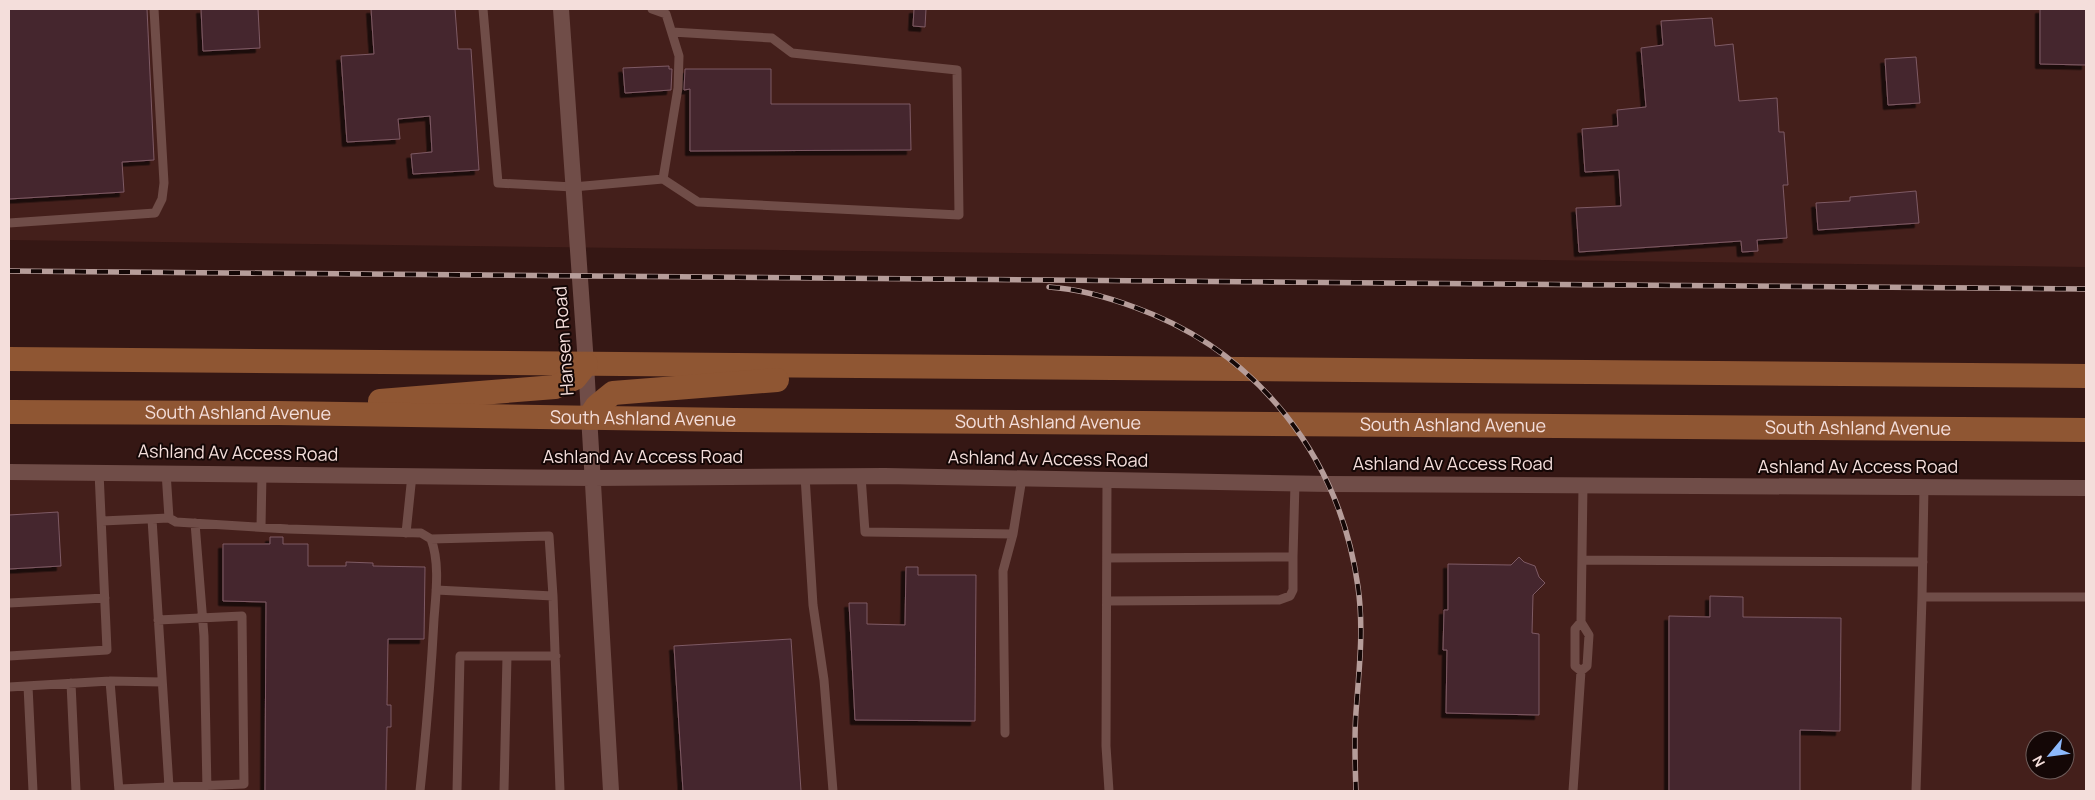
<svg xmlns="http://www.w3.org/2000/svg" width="2095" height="800" font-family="Manrope,sans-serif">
	<defs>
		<filter id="shadow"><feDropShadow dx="-4.5" dy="4.5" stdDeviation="0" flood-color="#0009"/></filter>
	</defs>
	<rect width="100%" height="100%" fill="#351714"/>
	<path fill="#441f1b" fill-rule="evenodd" d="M9,9H2086V267L9,240Z
		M9,472L2086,488V791H9ZM2035,740H2065V770H2035Z"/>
	<path fill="#45262f" stroke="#7e5a64" filter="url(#shadow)" d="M9,9H147L154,160L122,162L124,192L9,199Z
		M201,9H258L260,48L203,51Z
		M371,9H455L458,49H471L479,170L413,174L411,154L432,152L430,116L398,119L400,139L347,142L341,56L374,54Z
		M914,9H926L925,27L913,26Z
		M2040,9H2086V65L2040,64Z
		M1712,18L1715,46L1733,44L1739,101L1777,98L1779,132H1784L1788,185H1783L1787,238L1757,240L1758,251L1742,252L1741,241L1579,252L1576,208L1621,206L1619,170L1585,172L1582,129L1618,126L1617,110L1646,107L1641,48L1663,45L1661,21Z
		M1916,57L1920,103L1888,105L1885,59Z
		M669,66V69H672L671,90L625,93L623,68Z
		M685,69H771V104H910L911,150L690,151V89L684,90Z
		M1916,191L1919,223L1818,230L1816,203L1850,201V197Z
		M58,512L61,566L9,569V515Z
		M270,537H283V544H308V566H346V562L373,563V566L425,567L424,639H388L387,705H391V727H387L386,791H265L266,602L223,601V544H270Z
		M1519,557L1524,562L1535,566L1539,577L1545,583L1533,595L1532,633L1539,634V715L1446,713L1447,650H1443L1444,610H1448V564L1511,565Z
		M906,567H918V575H976L975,721L855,720L849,603H867V624L905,625Z
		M1710,596L1743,597V617L1841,618L1840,731L1800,730V791H1669V616L1710,617Z
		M791,639L801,791H683L674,646Z"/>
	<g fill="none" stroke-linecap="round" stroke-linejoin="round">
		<path stroke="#704d48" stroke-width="9" d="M483,9L498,183L573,187L663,179L678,88L679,56L666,14L652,9
			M663,179L698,202L959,215L957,70L792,53L772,38L672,32
			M9,223L155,213L162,199L164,183L154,9
			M166,472L169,518L176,522L288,529L421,533L431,539C440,563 436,593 434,619C431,676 426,734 420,791
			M805,476L813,605L824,680L833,791
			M861,476L865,532L1013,534
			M1107,480L1106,746L1109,791
			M152,519L169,787
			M102,521L169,518
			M195,523L204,636L207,791
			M261,527L262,474
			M406,533L412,475
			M431,539L549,536L553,596
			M1107,558L1293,557L1295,483
			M1582,560L1923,562
			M436,590L553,596L560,791
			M1922,597L1924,487
			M1107,601L1279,600L1290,596L1293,590V557
			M9,603L105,598
			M1581,622L1575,629V666L1581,671L1587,666L1589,635L1581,622L1583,485
			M9,656L107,650L99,472
			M110,681L119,791
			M71,683L76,791
			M28,686L33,791
			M9,687L110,681L162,682
			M1005,733L1003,571L1013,534L1022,478
			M119,789L244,784L242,616L158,620
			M457,791L460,656H556
			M504,791L507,656
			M1573,791L1581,671
			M1916,791L1922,597H2086"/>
		<path stroke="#704d48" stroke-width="16" d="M561,9L586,364L611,791
			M9,472L592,478L885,476L1329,484L2086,488"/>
		<g stroke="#8f5633" stroke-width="24">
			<path d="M9,359L2086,376"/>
			<path d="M380,401L555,387L575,378L586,364"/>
			<path id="s1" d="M9,412L278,413L734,420L2086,430"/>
			<path d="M589,418L597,406L613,393L777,380"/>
		</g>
		<g stroke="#b69d9a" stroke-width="5.5">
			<path id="rail" d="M9,271L2086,289
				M1049,287C1078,289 1107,297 1134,307C1257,351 1340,457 1358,587C1364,629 1359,670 1356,712C1354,738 1355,765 1356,791"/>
		</g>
		<use href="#rail" stroke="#140706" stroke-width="4" stroke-dasharray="11" stroke-linecap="butt"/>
	</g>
	<g text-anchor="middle" stroke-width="4" stroke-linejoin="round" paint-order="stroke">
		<g font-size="18" fill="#f4dedb" stroke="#140706">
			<text transform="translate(564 341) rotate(-94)" y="6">Hansen Road</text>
			<text dy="6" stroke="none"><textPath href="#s1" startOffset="229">South Ashland Avenue</textPath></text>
			<text dy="6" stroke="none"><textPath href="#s1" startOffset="634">South Ashland Avenue</textPath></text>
			<text dy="6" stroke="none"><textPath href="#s1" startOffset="1039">South Ashland Avenue</textPath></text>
			<text dy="6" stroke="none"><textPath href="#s1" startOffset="1444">South Ashland Avenue</textPath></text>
			<text dy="6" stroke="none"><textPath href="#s1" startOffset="1849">South Ashland Avenue</textPath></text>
			<text transform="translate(238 453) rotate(1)" y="6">Ashland Av Access Road</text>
			<text x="643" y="463">Ashland Av Access Road</text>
			<text transform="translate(1048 459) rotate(1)" y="6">Ashland Av Access Road</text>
			<text x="1453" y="470">Ashland Av Access Road</text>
			<text x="1858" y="473">Ashland Av Access Road</text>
		</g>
	</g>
	<rect width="2095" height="800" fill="none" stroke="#f4dedb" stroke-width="20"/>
	<g transform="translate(2050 755) rotate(241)"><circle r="24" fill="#140706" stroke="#6e5d5b"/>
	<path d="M0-4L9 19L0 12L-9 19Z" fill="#8db9fc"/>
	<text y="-8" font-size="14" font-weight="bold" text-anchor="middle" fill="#f4dedb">N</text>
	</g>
</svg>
